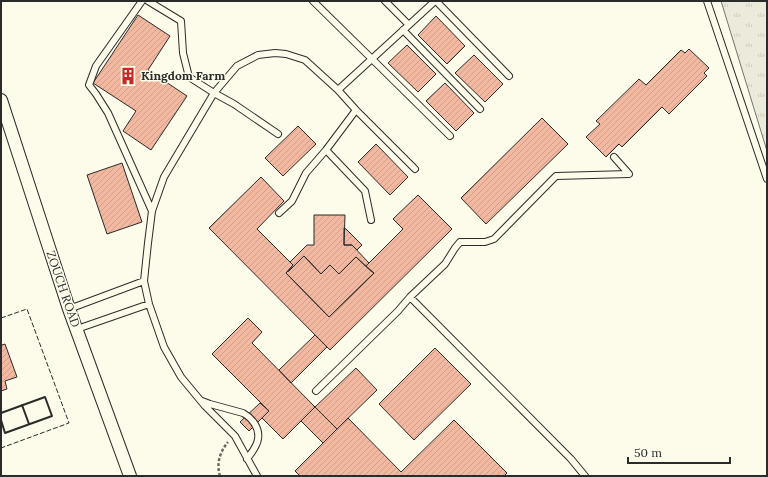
<svg xmlns="http://www.w3.org/2000/svg" width="768" height="477" font-family="Lora,serif">
	<defs>
		<pattern id="grass-tufts" width="24" height="20" patternUnits="userSpaceOnUse"><rect width="24" height="20" fill="#ecebdb"/><path d="M3 7l-1-3M5 7V3M7 7l1-3M15 17l-1-3M17 17v-4M19 17l1-3" fill="none" stroke="#cbcabc"/></pattern>
		<pattern id="building-hatch" width="6" height="6" patternUnits="userSpaceOnUse"><rect width="6" height="6" fill="#f2b8a0"/><path d="M-1 1l2-2M0 6l6-6M5 7l2-2" fill="none" stroke="#d09e8a"/></pattern>
	</defs>
	<rect width="100%" height="100%" fill="#fdfbea"/>
	<path fill="url(#grass-tufts)" stroke="#74746e" d="M721,1H767V151Z"/>
	<path fill="url(#building-hatch)" stroke="#2b2b2b" d="M138,15L170,36L148,70L187,96L151,150L123,131L136,111L93,83Z
		M436,16L465,46L447,64L418,35Z
		M407,45L436,74L418,92L388,63Z
		M689,49L709,68L704,73L707,76L669,114L662,107L622,147L619,144L606,157L586,137L600,124L596,121L639,79L646,85L681,50L685,53Z
		M474,55L503,84L485,102L455,73Z
		M445,83L474,113L456,131L426,101Z
		M542,118L568,144L486,224L461,198Z
		M298,126L316,144L283,176L265,158Z
		M376,144L408,177L390,195L358,162Z
		M122,163L142,222L107,234L87,175Z
		M261,177L284,201L257,229L293,265L286,273L329,317L374,273L366,266L403,229L393,219L418,195L452,229L330,350L209,228Z
		M314,215H345L344,245H352L369,263L366,266L371,271L356,257L339,274L330,265L321,274L304,256L289,271H288L293,265L290,262L307,245H314Z
		M344,228L346,229L362,245L357,250L352,245H344Z
		M304,256L321,274L330,265L339,274L356,257L371,271L374,273L329,317L286,273L288,271H289Z
		M248,318L262,332L252,343L315,407L283,439L262,418L269,411L212,354Z
		M315,335L327,347L291,383L279,370Z
		M1,344L2,345L5,344L17,377L5,381L7,389L1,391Z
		M435,348L471,384L414,440L379,404Z
		M356,368L377,390L337,429L315,407Z
		M260,403L269,411L249,431L240,422Z
		M315,407L337,429L323,443L301,421Z
		M348,418L401,472L454,420L507,473L504,476H300L295,471Z"/>
	<g fill="none" stroke-linecap="round" stroke-linejoin="round">
		<g stroke="#2b2b2b" stroke-width="8">
			<path id="lane" d="M142,1L96,66L89,85L96,94L108,113L152,211
				M148,1L181,21L183,53L189,77L214,93L234,104L278,134
				M313,1L372,59L450,136
				M385,1L409,25
				M436,1L509,76
				M707,1L767,179
				M403,30L480,109
				M338,90L435,1
				M326,150L365,191L371,220
				M279,213L292,201L306,173L326,150L356,110
				M69,309L144,281
				M77,329L149,304
				M316,391L398,311L410,297
				M202,401L210,404L243,413C252,418 260,428 258,439C257,447 251,453 247,459
				M257,476L235,436L205,406L181,377L164,347L149,304L144,281L148,243L152,211L164,177L214,93L237,66L258,55L275,53L286,54L305,60L338,90L356,110L415,169
				M585,476L571,459L410,297L445,264L455,248L460,242H485L494,239L556,176L629,174L614,157"/>
		</g>
		<g stroke="#2b2b2b" stroke-width="14">
			<path id="street" d="M1,100L69,309L130,476"/>
		</g>
		<path stroke="#6a6964" stroke-width="2.5" stroke-dasharray="3 2" stroke-linecap="butt" d="M220,476C216,463 220,452 228,442"/>
		<use href="#lane" stroke="#fdfbea" stroke-width="6"/>
		<use href="#street" stroke="#fdfbea" stroke-width="12"/>
		<path stroke="#2b2b2b" stroke-width="1" stroke-dasharray="5 2" stroke-linecap="butt" d="M1,318L27,309L69,423L1,448"/>
		<path stroke="#2b2b2b" stroke-width="2" d="M22,405L29,424
			M1,413L45,397L52,416L5,433L1,420"/>
	</g>
	<defs>
		<g id="building-bare" transform="scale(1.38)"><path d="M-4-6H4V6H1V3H-1V6H-4ZM-2.5-4.3h1.7v1.8h-1.7ZM.8-4.3h1.7v1.8H.8ZM-2.5-1h1.7V.8h-1.7ZM.8-1h1.7V.8H.8Z" fill="#c62828" stroke="#fdfbea" stroke-width="2.5" paint-order="stroke"/></g>
	</defs>
	<g fill-rule="evenodd">
		<use href="#building-bare" x="128" y="76"/>
	</g>
	<g text-anchor="middle" stroke-width="3" stroke-linejoin="round" paint-order="stroke">
		<g font-size="12" font-weight="bold" fill="#2b2b2b" stroke="#fdfbea" text-anchor="start">
			<text x="141" y="80">Kingdom Farm</text>
		</g>
		<g font-size="12" fill="#2b2b2b" stroke="#fdfbea">
			<text transform="translate(63 289) rotate(71)" y="4">ZOUCH ROAD</text>
		</g>
	</g>
	<rect width="768" height="477" fill="none" stroke="#2b2b2b" stroke-width="4"/>
	<path d="M628 457v6h102v-6" fill="none" stroke="#2b2b2b" stroke-width="2"/>
	<text x="634" y="457" font-size="12" fill="#2b2b2b" stroke="#fdfbea" stroke-width="3" paint-order="stroke">50 m</text>
</svg>
